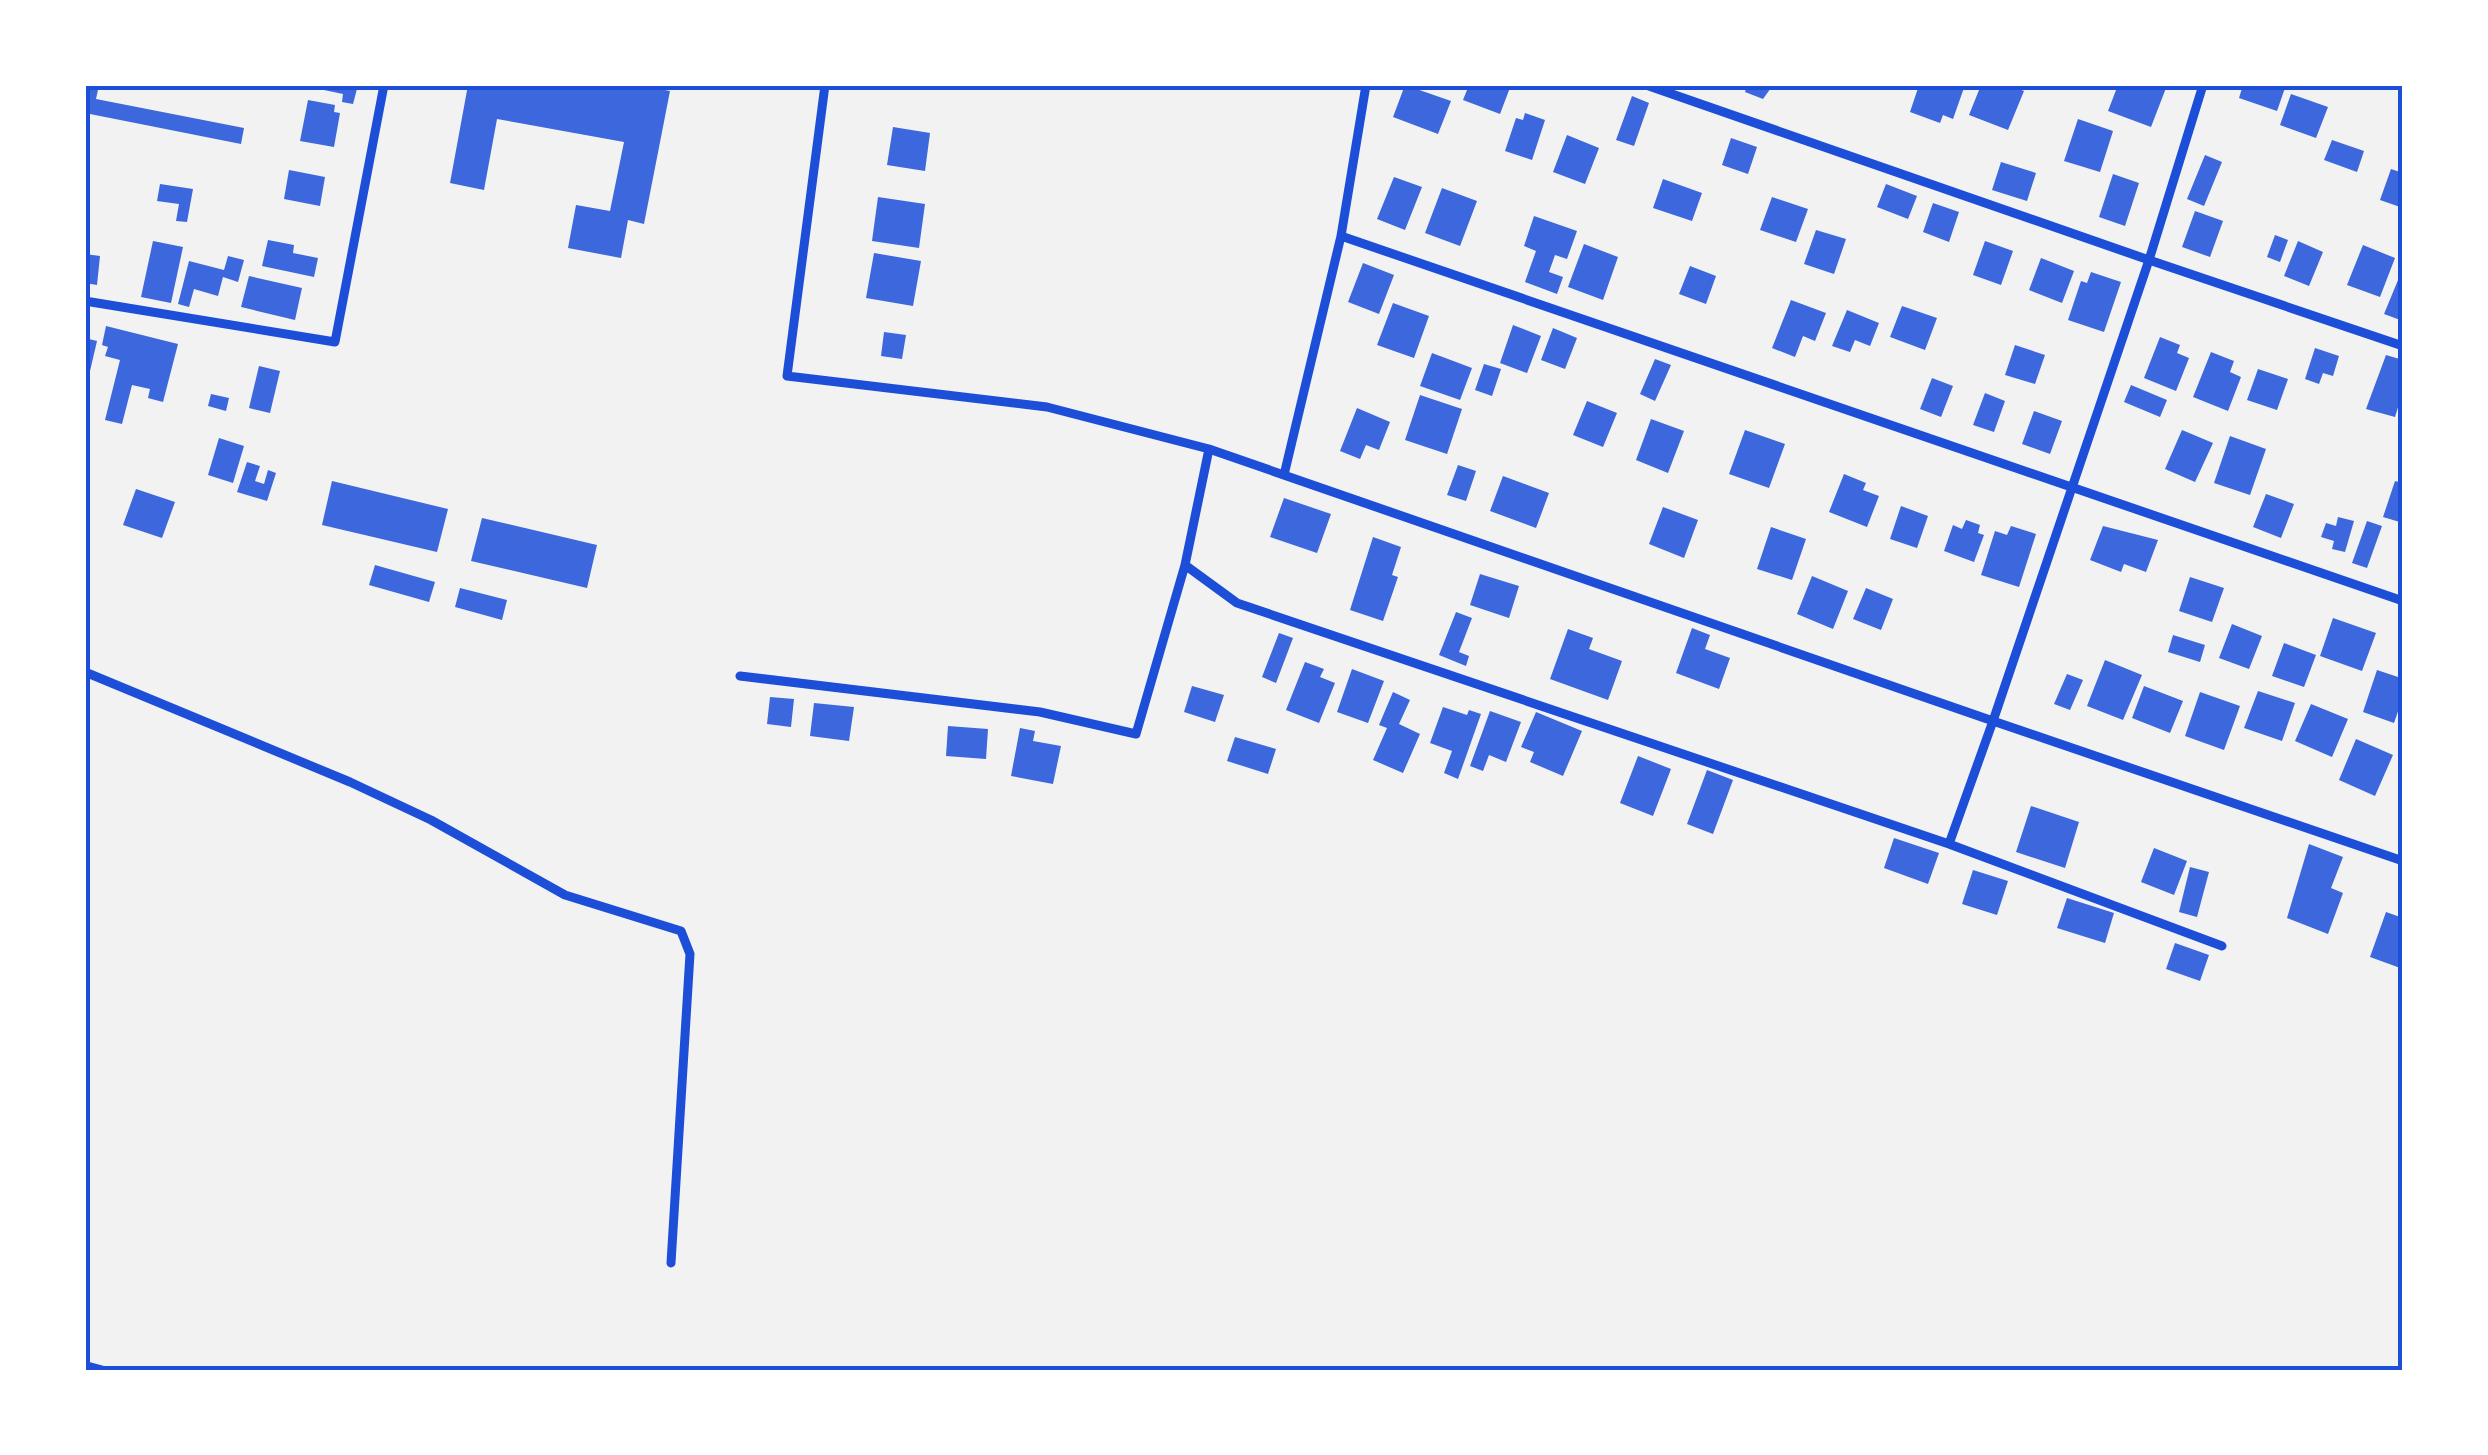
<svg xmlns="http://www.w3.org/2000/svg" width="2488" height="1455" font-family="'Open Sans',sans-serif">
	<rect width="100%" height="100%" fill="#f2f2f2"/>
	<path fill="#3d67dc" d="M85,85H99L96,99L244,128L241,144L85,113Z
		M325,85H358L353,104L342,102L343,94L324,90Z
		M468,85H639L670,91L644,224L628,220L621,258L568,248L576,205L610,211L624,142L497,119L484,190L450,183Z
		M1405,85L1451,101L1438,134L1393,117Z
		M1469,85H1511L1500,114L1463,100Z
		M1747,85H1773L1763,99L1745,92Z
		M1919,85H1965L1953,119L1943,115L1940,123L1910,112Z
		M1981,85H2009L2024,91L2008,130L1969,115Z
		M2118,85L2166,88L2151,127L2108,111Z
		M2243,85H2286L2277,111L2239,98Z
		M2291,94L2328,107L2316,138L2280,125Z
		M1632,96L1649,103L1634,146L1616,140Z
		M308,100L335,105L334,112L340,113L334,147L300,141Z
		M1525,113L1545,120L1532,160L1505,151L1516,118L1523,120Z
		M2078,119L2113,131L2100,172L2064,161Z
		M893,127L930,133L925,171L887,165Z
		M1567,135L1599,148L1585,184L1553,172Z
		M1731,138L1757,147L1748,174L1722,165Z
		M2332,140L2364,151L2357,172L2324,160Z
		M2205,155L2222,162L2204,206L2187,199Z
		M2001,162L2036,173L2027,201L1992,190Z
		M2391,169L2403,173V208L2380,200Z
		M289,170L325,177L320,206L284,199Z
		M2113,174L2139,183L2125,226L2099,217Z
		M1394,177L1422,187L1405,230L1377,219Z
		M1663,179L1702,193L1692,221L1653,208Z
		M160,184L193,189L187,222L176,221L179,204L157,201Z
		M1886,184L1917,196L1908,219L1877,207Z
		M1442,188L1477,201L1460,246L1425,233Z
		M878,197L925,204L919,248L872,241Z
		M1772,197L1808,209L1796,242L1760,230Z
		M1933,203L1959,212L1949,242L1923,232Z
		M2195,211L2223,221L2210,257L2182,247Z
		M1534,216L1577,231L1567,259L1555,255L1549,272L1563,277L1557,294L1525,282L1536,251L1524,246Z
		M1816,230L1846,239L1834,274L1804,264Z
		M2275,235L2288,240L2280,262L2267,257Z
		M268,240L294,245L293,253L318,258L314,277L262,266Z
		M153,241L183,247L171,303L141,297Z
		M1985,241L2013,251L2001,285L1973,275Z
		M2298,241L2323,252L2309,286L2284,276Z
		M1584,244L1618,257L1603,300L1568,287Z
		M2363,245L2395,258L2380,297L2347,285Z
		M874,253L921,261L913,306L866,298Z
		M85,254L100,256L97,285L85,283Z
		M228,256L244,260L238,282L223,277L218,296L194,289L189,307L178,304L189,261L224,270Z
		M2041,258L2074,271L2062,303L2029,290Z
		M1363,263L1394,275L1379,314L1348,302Z
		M1690,266L1716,276L1706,304L1679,294Z
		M2403,268V321L2384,314Z
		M2091,272L2121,282L2104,332L2068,320L2081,281L2087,283Z
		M249,276L302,288L295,320L241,307Z
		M1791,300L1826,313L1815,341L1803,336L1795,357L1772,348Z
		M1393,303L1429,316L1414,358L1377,345Z
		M1902,306L1937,318L1925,350L1890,337Z
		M1847,310L1879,323L1870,346L1855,340L1850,352L1832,346Z
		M1513,325L1541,336L1527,373L1500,363Z
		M106,326L178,344L163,402L148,398L150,389L132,385L122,424L105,420L120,360L105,356L108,347L102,345Z
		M1553,328L1577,338L1565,369L1541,360Z
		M884,332L906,335L902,359L881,356Z
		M2160,337L2180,345L2177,353L2189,358L2176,391L2144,378Z
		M85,338L97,341L87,384H85Z
		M2015,345L2045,355L2035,384L2005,375Z
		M2315,348L2339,356L2333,376L2323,373L2319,384L2305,379Z
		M2211,352L2234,361L2230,372L2241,377L2228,411L2193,397Z
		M1432,353L1472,368L1460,400L1420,386Z
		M2386,355L2403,360V391L2395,417L2366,409Z
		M1655,359L1671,365L1655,401L1640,394Z
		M1484,364L1501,369L1492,396L1475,390Z
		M259,366L280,371L270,413L249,408Z
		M2258,369L2288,379L2277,410L2247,400Z
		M1932,378L1953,386L1941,417L1920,409Z
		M2131,385L2167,400L2160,417L2124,402Z
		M1985,393L2005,401L1994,432L1973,425Z
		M211,394L229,398L226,411L208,406Z
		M1420,395L1462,409L1447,454L1405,440Z
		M1587,401L1617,413L1603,447L1573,435Z
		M1357,408L1390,422L1379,450L1366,445L1360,459L1340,451Z
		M2034,411L2062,421L2050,454L2022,444Z
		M1651,419L1684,431L1668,473L1636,460Z
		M1745,430L1785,444L1769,488L1729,474Z
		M2182,430L2213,443L2195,482L2165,469Z
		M2230,436L2266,449L2250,495L2214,483Z
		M219,438L244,446L233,483L208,475Z
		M247,462L260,466L255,481L264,484L268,470L276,473L267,501L237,492Z
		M1458,465L1476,471L1466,501L1447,495Z
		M1844,474L1866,483L1863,490L1879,496L1867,527L1829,512Z
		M1503,476L1549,493L1536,528L1490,511Z
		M332,481L448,509L437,552L322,525Z
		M2395,481L2403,483V523L2383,517Z
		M136,489L175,502L162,538L123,525Z
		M2266,494L2294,504L2281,538L2253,527Z
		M1284,498L1331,514L1317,553L1270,537Z
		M1901,506L1928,516L1917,548L1890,539Z
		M1663,507L1698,520L1684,558L1649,544Z
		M2338,517L2354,521L2345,552L2332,549L2334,541L2321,537L2326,523L2336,526Z
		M482,518L597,545L587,588L471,561Z
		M1966,520L1980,525L1978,533L1984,535L1974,562L1944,551L1953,525L1962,529Z
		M2367,521L2382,526L2367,568L2352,563Z
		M2011,526L2036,534L2019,587L1981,575L1995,531L2007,535Z
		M2103,526L2158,540L2146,572L2124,564L2121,572L2090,560Z
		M1771,527L1806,539L1792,580L1757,569Z
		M1373,537L1401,547L1392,575L1398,577L1383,621L1350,610Z
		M375,565L435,582L429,602L369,585Z
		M1480,574L1519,586L1509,618L1470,605Z
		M1812,576L1848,591L1833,629L1797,614Z
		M2190,577L2224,588L2212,622L2179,611Z
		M460,588L507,600L502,620L455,607Z
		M1866,588L1893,599L1881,630L1853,619Z
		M1456,612L1472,618L1459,652L1469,656L1466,666L1439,655Z
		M2333,618L2376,633L2362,671L2320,656Z
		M2232,624L2262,636L2249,669L2219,658Z
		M1692,628L1710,635L1705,649L1730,658L1719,689L1676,673Z
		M1568,629L1593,638L1589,649L1622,661L1608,700L1550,679Z
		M1279,633L1293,638L1276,683L1262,677Z
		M2173,635L2205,645L2200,662L2168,652Z
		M2284,643L2316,655L2304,687L2272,676Z
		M2105,660L2142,675L2123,720L2087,706Z
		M1305,662L1324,669L1320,677L1335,683L1319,723L1286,710Z
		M1352,669L1384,681L1368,723L1337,712Z
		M2377,670L2401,678L2403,697L2394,723L2363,712Z
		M2067,674L2083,680L2070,710L2054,704Z
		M1192,686L1224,695L1215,722L1184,712Z
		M2144,686L2183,701L2170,733L2132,718Z
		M2258,691L2295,703L2282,741L2244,728Z
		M1393,692L1410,700L1399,724L1420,734L1403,773L1373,760L1387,728L1379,725Z
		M2200,692L2240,706L2224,750L2185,736Z
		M770,697L794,699L791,727L767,724Z
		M814,703L854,707L849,741L810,736Z
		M2311,704L2348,719L2332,757L2295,741Z
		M1443,707L1467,715L1469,710L1481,714L1458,779L1444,773L1452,751L1430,743Z
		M1490,711L1521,722L1506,762L1489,755L1483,771L1470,766Z
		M1536,712L1582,731L1563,776L1530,762L1534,752L1521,747Z
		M948,726L988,729L986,759L946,756Z
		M1020,728L1035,731L1033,741L1061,746L1053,784L1011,776Z
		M1235,737L1276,749L1268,774L1227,761Z
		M2356,739L2393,755L2375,796L2339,780Z
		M1638,756L1671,769L1653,816L1620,803Z
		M1707,770L1733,780L1713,834L1687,824Z
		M2031,806L2079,822L2065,868L2016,852Z
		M1894,838L1939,853L1928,884L1884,868Z
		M2309,844L2343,857L2331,888L2343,893L2328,934L2287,918Z
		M2154,848L2187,861L2174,895L2141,882Z
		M2190,867L2209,872L2197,917L2179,912Z
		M1973,870L2008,881L1997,915L1962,904Z
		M2067,898L2114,913L2105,943L2057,928Z
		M2386,912L2403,918V969L2370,957Z
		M2175,943L2209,955L2200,981L2166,969Z"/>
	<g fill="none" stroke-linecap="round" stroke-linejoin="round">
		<path stroke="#1d4ed8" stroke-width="4" d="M85,1363L111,1370"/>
		<path stroke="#1d4ed8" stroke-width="9" d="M825,85L787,376L1047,407L1209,449
			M1366,85L1341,236L2403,601
			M1646,85L2149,260L2203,85
			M85,301L335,342L384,85
			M2403,346L2149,260L1993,721L2403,861
			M1284,475L1341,236
			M1185,565L1209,449L1993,721L1949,844L2222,946
			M85,672L350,782L431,820L565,895L681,931L690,954L671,1263
			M740,676L1040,712L1136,734L1185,565L1237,603L1949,844"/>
	</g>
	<rect width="2488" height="1455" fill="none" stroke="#ffffff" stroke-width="175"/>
	<rect x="88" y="88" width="2312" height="1280" fill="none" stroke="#1d4ed8" stroke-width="4"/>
</svg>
